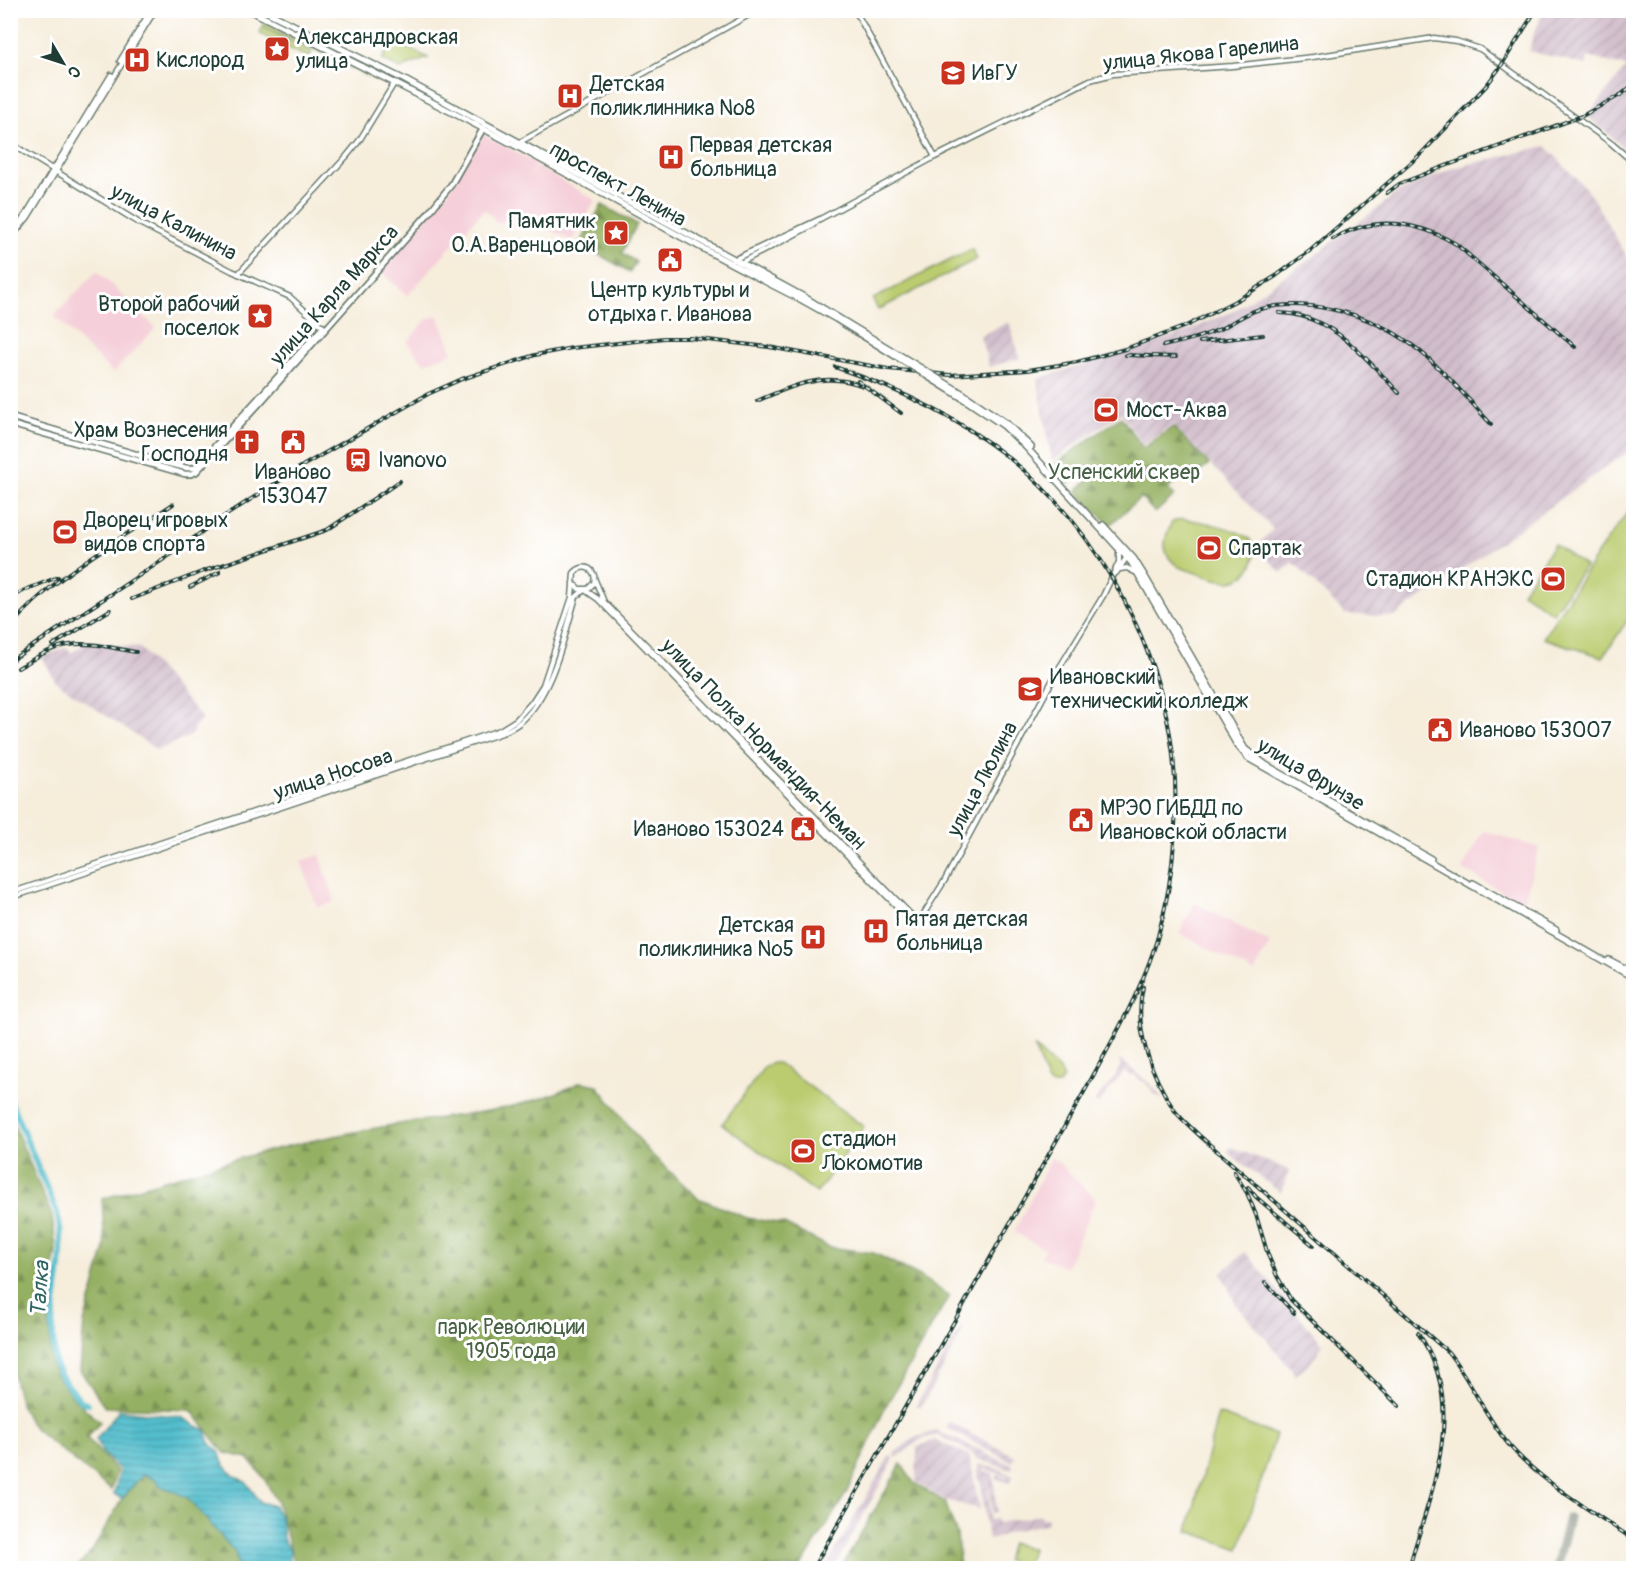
<svg xmlns="http://www.w3.org/2000/svg" width="1644" height="1579" font-family="Pangolin,sans-serif">
	<defs>
		<pattern id="industrial-furrows" width="10" height="10" patternUnits="userSpaceOnUse" patternTransform="scale(1.5)"><rect width="10" height="10" fill="#d1bdcb"/><path d="M-1 1l2-2M0 10L10 0M9 11l2-2" fill="none" stroke="#b3a3af"/></pattern>
		<pattern id="forest-firs" width="22" height="20" patternUnits="userSpaceOnUse" patternTransform="scale(1.5)"><rect width="22" height="20" fill="#94b062"/><path d="M5 1l3.5 6h-7zM16 11l3.5 6h-7z" fill="#789052"/></pattern>
		<pattern id="water-rules" width="6" height="5" patternUnits="userSpaceOnUse" patternTransform="scale(1.5)"><rect width="6" height="5" fill="#53bece"/><path d="M0 2.5h6" fill="none" stroke="#449ca8"/></pattern>
	</defs>
	<rect width="100%" height="100%" fill="#fff"/>
	<filter id="ink" filterUnits="userSpaceOnUse"><feTurbulence type="fractalNoise" baseFrequency=".0167" numOctaves="2"/><feDisplacementMap in="SourceGraphic" scale="12" xChannelSelector="R" yChannelSelector="G"/><feConvolveMatrix kernelMatrix="1 2 1 2 8 2 1 2 1" color-interpolation-filters="sRGB"/></filter>
	<filter id="wash" filterUnits="userSpaceOnUse"><feTurbulence type="fractalNoise" baseFrequency=".008" numOctaves="4" result="noise"/><feDisplacementMap in="SourceGraphic" scale="24" xChannelSelector="R" yChannelSelector="G"/><feGaussianBlur stdDeviation="1.35" result="paint"/><feColorMatrix in="noise" values="0 0 0 0 0 0 0 0 0 0 0 0 0 0 0 0 0 1.4 0 .05"/><feComposite in="paint" operator="in"/></filter>
	<g filter="url(#wash)">
		<rect width="100%" height="100%" fill="#f6eddb"/>
		<path fill="#f5cfd9" d="M483,134L536,163L529,177L536,166L595,200L572,241L510,209L508,213L513,217L511,220L496,223L491,215L484,209L407,296L380,271L448,192Z
			M97,271L156,328L113,373L54,316Z
			M438,315L453,353L424,363L407,342L426,320Z
			M1484,831L1539,848L1523,904L1462,869Z
			M320,855L334,899L333,903L317,907L301,861Z
			M1195,903L1270,943L1254,973L1179,933Z
			M1051,1158L1058,1162L1096,1199L1066,1268L1041,1257L1045,1249L1014,1232Z"/>
		<path fill="url(#industrial-furrows)" d="M1544,11H1633V144L1626,150L1587,116L1627,67L1588,57L1586,65L1529,51L1533,36Z
			M1546,146L1589,192L1633,267V448L1394,617L1345,614L1293,562L1281,573L1262,552L1261,542L1273,529L1173,425L1143,445L1121,413L1052,461L1037,379L1180,334L1235,310L1304,263L1400,191L1453,168Z
			M1009,322L1020,358L989,367L980,336Z
			M81,641L140,648L203,719L193,728L194,731L190,736L157,750L56,682L42,657L64,648H68L71,653L82,646Z
			M1121,1060L1150,1084L1163,1098L1162,1099L1154,1094L1147,1084L1133,1075L1131,1076L1124,1072L1098,1104L1095,1101L1115,1077L1121,1065L1119,1062Z
			M1231,1147L1289,1170L1281,1193L1227,1152Z
			M1245,1252L1323,1344L1311,1363L1296,1375L1236,1304L1221,1273Z
			M962,1326L964,1329L952,1352L921,1407L916,1405Z
			M949,1422L1015,1456L1012,1462L946,1428Z
			M938,1430L939,1432L985,1452L984,1455L986,1454L1013,1465L1012,1470L977,1459L970,1452L937,1435L922,1439L896,1458L893,1454L914,1438Z
			M935,1440L969,1455L980,1509L945,1500L916,1482L917,1447Z
			M890,1455L894,1459L834,1568H825Z
			M978,1464L1000,1469L1013,1476L1010,1483L996,1479L997,1475L1007,1477V1476L983,1469L984,1472L993,1474L997,1512L992,1513L988,1474L990,1520L996,1519L998,1523L1041,1515L1042,1519L1048,1518V1523L1008,1532L1005,1534L988,1540L980,1480L978,1479Z"/>
		<path fill="#bbcc6f" stroke="#6d8452" stroke-width="1.5" d="M265,22L385,81L382,83L263,26Z
			M262,27L312,52L309,58L262,35L260,33Z
			M392,40L428,58L400,69L382,60Z
			M972,249L977,259L878,310L873,299Z
			M1630,509L1634,511L1633,612L1603,657L1543,638L1599,551Z
			M1181,519C1196,520 1243,529 1251,541C1262,557 1247,582 1228,581C1212,580 1194,572 1179,567C1160,554 1163,540 1172,522Z
			M1554,544L1585,566L1553,613L1522,592Z
			M1034,1047L1062,1073L1063,1078L1059,1085H1051L1047,1081Z
			M773,1063H778L864,1127L817,1193L722,1124L765,1066Z
			M1218,1414L1276,1435L1239,1549L1188,1531Z
			M1011,1543L1032,1549L1027,1566L1006,1560Z"/>
		<path fill="url(#forest-firs)" stroke="#5a764b" stroke-width="1.5" d="M602,205L637,224L622,253L636,262L630,272L580,244Z
			M1121,417L1143,448L1173,427L1209,464L1192,479L1185,473L1168,489L1174,496L1155,513L1141,497L1110,525L1076,492L1092,476L1086,469L1068,484L1052,466Z
			M581,1082L597,1085L648,1151L698,1198L747,1218L784,1224L829,1247L874,1253L920,1276L949,1296L886,1406L846,1494L800,1568H296L277,1502L264,1478L248,1458L225,1453L191,1410L105,1407L80,1370L84,1323L105,1248L102,1199C178,1176 252,1152 330,1137C359,1131 389,1125 419,1121C474,1113 531,1108 581,1082Z
			M10,1116L52,1216L56,1250L48,1296L51,1363C59,1387 82,1406 100,1422L87,1438L117,1471L111,1490L35,1429L27,1418L21,1406L11,1366Z
			M901,1464L914,1483L945,1502L957,1535L960,1568H841Z
			M143,1474L154,1479L161,1486L187,1497L235,1552L239,1568H77L92,1551L122,1499Z"/>
		<path fill="url(#water-rules)" stroke="#397e81" stroke-width="1.5" d="M119,1410L181,1417L206,1431L210,1443L219,1451L223,1463L233,1475L247,1483L260,1502L274,1506L281,1518L283,1539L290,1550V1568H239L235,1552L187,1497L161,1486L154,1479L143,1474L122,1499L114,1494L120,1470L103,1453L96,1439Z"/>
		<g fill="none" stroke-linecap="round" stroke-linejoin="round">
			<path stroke="#53bece" stroke-width="6" d="M10,1100L57,1213C70,1260 48,1302 54,1351C55,1356 54,1364 57,1369C62,1381 74,1392 82,1402L88,1404"/>
			<path stroke="#8a9588" stroke-width="9" d="M1556,1568L1569,1518"/>
		</g>
	</g>
	<g filter="url(#ink)">
		<g fill="none" stroke-linecap="round" stroke-linejoin="round">
			<g stroke="#6a7b6e" stroke-width="7">
				<path id="secondary" d="M855,10L935,157
					M120,61L151,10
					M520,142L758,10
					M10,143L141,224L232,271L290,297L323,327
					M10,234L25,216L111,75
					M10,239L28,217L155,10
					M733,260L820,219L935,157L1090,80L1113,74L1233,66L1313,57L1434,38L1456,41L1480,49L1611,143L1634,163
					M740,263L813,225L817,221
					M238,274L346,157L359,141L395,82
					M1120,569L1127,568L1135,572
					M1116,573L1127,557
					M595,580L604,602L919,923
					M585,590L598,599L916,926L945,880L1058,670L1103,596L1119,562V550
					M10,893L500,730L516,720L532,702L543,685L572,597L574,573C584,562 597,569 594,583L588,589H579L573,583
					M10,898L502,733C508,730 514,727 518,724C552,697 564,637 576,597L584,590"/>
			</g>
			<g stroke="#6a7b6e" stroke-width="8">
				<path id="primary" d="M10,417L166,463L187,468H195L323,327
					M10,424L185,474H191L196,472L259,404L427,215L451,185L484,127"/>
			</g>
			<g stroke="#6a7b6e" stroke-width="8">
				<path id="highway" d="M249,10C343,57 437,103 529,153C620,203 709,254 802,300
					M263,10L403,79L804,297
					M965,395L1006,423L1031,447
					M964,399L1004,426L1025,446L1131,562L1237,745L1248,758L1634,978
					M1103,525L1134,559L1144,575L1245,749L1266,765L1431,859
					M1473,883L1556,930
					M1609,960L1634,973"/>
			</g>
			<use href="#secondary" stroke="#fff" stroke-width="4"/>
			<use href="#primary" stroke="#fff" stroke-width="4.5"/>
			<use href="#highway" stroke="#fff" stroke-width="5"/>
			<g stroke="#1f3d34" stroke-width="4">
				<path id="rail" d="M1387,193L1399,184L1440,168L1582,116L1622,94L1634,84
					M1333,239C1374,215 1416,221 1456,244L1575,347
					M1279,313C1332,314 1365,358 1399,393
					M1200,342L1263,335
					M1163,346C1182,342 1202,337 1220,329C1232,323 1244,314 1257,310C1281,303 1305,304 1330,309C1407,324 1441,370 1491,424
					M1126,355L1176,357
					M858,381L901,413
					M757,401C791,386 825,371 863,386
					M190,587L220,572
					M10,598L25,590L58,577
					M132,599L204,571L327,530L400,481
					M10,627C54,575 118,541 173,504
					M53,645L110,610
					M10,661L179,549L211,525L304,465L428,394L462,379L535,355L572,348L664,338H690L769,347L888,369L950,375L1028,370L1077,362L1125,349L1186,326L1239,299L1276,276L1311,250L1422,153L1486,86L1501,66L1536,10
					M18,668C34,659 51,647 69,645C90,641 115,649 136,652
					M1143,987C1133,1029 1152,1077 1175,1111C1182,1120 1193,1129 1201,1137L1448,1352C1471,1381 1485,1416 1509,1445C1538,1480 1595,1513 1634,1540
					M1234,1172L1247,1193L1256,1215L1268,1255L1277,1276L1291,1300L1399,1406
					M1248,1187L1256,1197L1314,1246
					M1265,1282L1294,1313
					M813,1568C889,1436 965,1303 1040,1170C1064,1127 1088,1086 1111,1043C1130,1008 1147,974 1158,936C1175,875 1181,798 1170,734C1151,628 1093,525 1008,457C957,417 896,388 835,367
					M1409,1568C1430,1492 1470,1406 1418,1333"/>
			</g>
			<use href="#rail" stroke="#fff" stroke-width="1.5" stroke-dasharray="4.5" stroke-linecap="butt"/>
			<g stroke="#6a7b6e" stroke-width="8" stroke-linecap="butt">
				<path id="highway-bridge" d="M804,297L965,395
					M802,300L836,319L964,399"/>
			</g>
			<use href="#highway-bridge" stroke="#fff" stroke-width="5"/>
		</g>
	</g>
	<defs>
		<g id="sight-square" transform="scale(1.35)"><rect x="-9" y="-9" width="18" height="18" rx="4" fill="#c8321e" stroke="#fff"/><path d="M0-6L1.8-2.2L6-1.7L2.9 1.2L3.7 5.4L0 3.3L-3.7 5.4L-2.9 1.2L-6-1.7L-1.8-2.2Z" fill="#fff"/></g>
		<g id="hospital-square" transform="scale(1.35)"><rect x="-9" y="-9" width="18" height="18" rx="4" fill="#c8321e" stroke="#fff"/><path d="M-5-5h3v3.5h4V-5h3V5h-3V1.5h-4V5h-3Z" fill="#fff"/></g>
		<g id="university-square" transform="scale(1.35)"><rect x="-9" y="-9" width="18" height="18" rx="4" fill="#c8321e" stroke="#fff"/><path d="M0-5L7-2L0 1L-7-2ZM-4 1L0 2.5L4 1V4Q0 6-4 4Z" fill="#fff"/></g>
		<g id="civic-square" transform="scale(1.35)"><rect x="-9" y="-9" width="18" height="18" rx="4" fill="#c8321e" stroke="#fff"/><path d="M-.6-6.5H3V-4.5H.6V-3L4-1V1h2V6H-6V1h2V-1L-.6-3ZM-1.2 2.5V6h2.4V2.5Z" fill="#fff"/></g>
		<g id="stadium-square" transform="scale(1.35)"><rect x="-9" y="-9" width="18" height="18" rx="4" fill="#c8321e" stroke="#fff"/><path d="M0-5a6.5 5 0 1 0 0 10a6.5 5 0 1 0 0-10ZM-3.5-1.8h7v3.6h-7Z" fill="#fff"/></g>
		<g id="church-square" transform="scale(1.35)"><rect x="-9" y="-9" width="18" height="18" rx="4" fill="#c8321e" stroke="#fff"/><path d="M-1.2-6h2.4v3.5h3.3v2.4h-3.3V6h-2.4V-.1h-3.3v-2.4h3.3Z" fill="#fff"/></g>
		<g id="station-square" transform="scale(1.35)"><rect x="-9" y="-9" width="18" height="18" rx="4" fill="#c8321e" stroke="#fff"/><path d="M-3-6H3Q5-6 5-4V2Q5 4 3 4L4.5 6H3L1.5 4h-3L-3 6H-4.5L-3 4Q-5 4-5 2V-4Q-5-6-3-6ZM-3.5-4v3h7v-3ZM-3.5 1v1.5H-2V1ZM2 1v1.5H3.5V1Z" fill="#fff"/></g>
	</defs>
	<g fill-rule="evenodd">
		<use href="#sight-square" x="277" y="49"/>
		<use href="#hospital-square" x="137" y="60"/>
		<use href="#university-square" x="953" y="73"/>
		<use href="#hospital-square" x="570" y="96"/>
		<use href="#hospital-square" x="671" y="157"/>
		<use href="#sight-square" x="616" y="233"/>
		<use href="#civic-square" x="670" y="260"/>
		<use href="#sight-square" x="260" y="316"/>
		<use href="#stadium-square" x="1106" y="410"/>
		<use href="#church-square" x="247" y="442"/>
		<use href="#civic-square" x="293" y="442"/>
		<use href="#station-square" x="358" y="460"/>
		<use href="#stadium-square" x="65" y="532"/>
		<use href="#stadium-square" x="1209" y="548"/>
		<use href="#stadium-square" x="1553" y="579"/>
		<use href="#university-square" x="1030" y="689"/>
		<use href="#civic-square" x="1440" y="730"/>
		<use href="#civic-square" x="1081" y="820"/>
		<use href="#civic-square" x="803" y="829"/>
		<use href="#hospital-square" x="876" y="931"/>
		<use href="#hospital-square" x="813" y="937"/>
		<use href="#stadium-square" x="803" y="1151"/>
	</g>
	<g text-anchor="middle" stroke-width="6" stroke-linejoin="round" paint-order="stroke">
		<g font-size="21" fill="#1f3d34" stroke="#fff" text-anchor="start">
			<text x="296" y="44">Александровская<tspan x="296" dy="24">улица</tspan></text>
			<text x="156" y="67">Кислород</text>
			<text x="972" y="80">ИвГУ</text>
			<text x="590" y="91">Детская<tspan x="590" dy="24">поликлинника №8</tspan></text>
			<text x="690" y="152">Первая детская<tspan x="690" dy="24">больница</tspan></text>
			<text x="596" y="228" text-anchor="end">Памятник<tspan x="596" dy="24">О.А.Варенцовой</tspan></text>
			<text x="670" y="297" text-anchor="middle">Центр культуры и<tspan x="670" dy="24">отдыха г. Иванова</tspan></text>
			<text x="240" y="311" text-anchor="end">Второй рабочий<tspan x="240" dy="24">поселок</tspan></text>
			<text x="1126" y="417">Мост-Аква</text>
			<text x="228" y="437" text-anchor="end">Храм Вознесения<tspan x="228" dy="24">Господня</tspan></text>
			<text x="378" y="467">Ivanovo</text>
			<text x="293" y="479" text-anchor="middle">Иваново<tspan x="293" dy="24">153047</tspan></text>
			<text x="84" y="527">Дворец игровых<tspan x="84" dy="24">видов спорта</tspan></text>
			<text x="1228" y="555">Спартак</text>
			<text x="1534" y="586" text-anchor="end">Стадион КРАНЭКС</text>
			<text x="1050" y="684">Ивановский<tspan x="1050" dy="24">технический колледж</tspan></text>
			<text x="1460" y="737">Иваново 153007</text>
			<text x="1100" y="815">МРЭО ГИБДД по<tspan x="1100" dy="24">Ивановской области</tspan></text>
			<text x="784" y="836" text-anchor="end">Иваново 153024</text>
			<text x="896" y="926">Пятая детская<tspan x="896" dy="24">больница</tspan></text>
			<text x="794" y="932" text-anchor="end">Детская<tspan x="794" dy="24">поликлиника №5</tspan></text>
			<text x="822" y="1146">стадион<tspan x="822" dy="24">Локомотив</tspan></text>
		</g>
		<g font-size="21" fill="#1f3d34" stroke="#fff">
			<text transform="translate(1201 53) rotate(-6)" y="7">улица Якова Гарелина</text>
			<text transform="translate(618 184) rotate(29)" y="7">проспект Ленина</text>
			<text transform="translate(174 222) rotate(28)" y="7">улица Калинина</text>
			<text transform="translate(334 295) rotate(-48)" y="7">улица Карла Маркса</text>
			<text transform="translate(764 744) rotate(46)" y="7">улица Полка Нормандия-Неман</text>
			<text transform="translate(333 774) rotate(-18)" y="7">улица Носова</text>
			<text transform="translate(1311 774) rotate(31)" y="7">улица Фрунзе</text>
			<text transform="translate(982 779) rotate(-62)" y="7">улица Люлина</text>
		</g>
		<g font-size="21" fill="#466143" stroke="#fff">
			<text x="1124" y="479">Успенский сквер</text>
			<text x="511" y="1334">парк Революции<tspan x="511" dy="24">1905 года</tspan></text>
		</g>
		<g font-size="22" font-style="italic" fill="#2f6462" stroke="#fff">
			<text transform="translate(39 1289) rotate(-86)" y="8">Талка</text>
		</g>
	</g>
	<rect width="1644" height="1579" fill="none" stroke="#fff" stroke-width="36"/>
	<g transform="translate(63 63) rotate(129)" stroke="#ffffff" stroke-width="4.5" paint-order="stroke">
	<path d="M0-4.5L10 22L0 15L-10 22Z" fill="#1f3d34"/>
	<text y="-9" font-size="16" font-weight="bold" text-anchor="middle" fill="#1f3d34">С</text>
	</g>
</svg>
